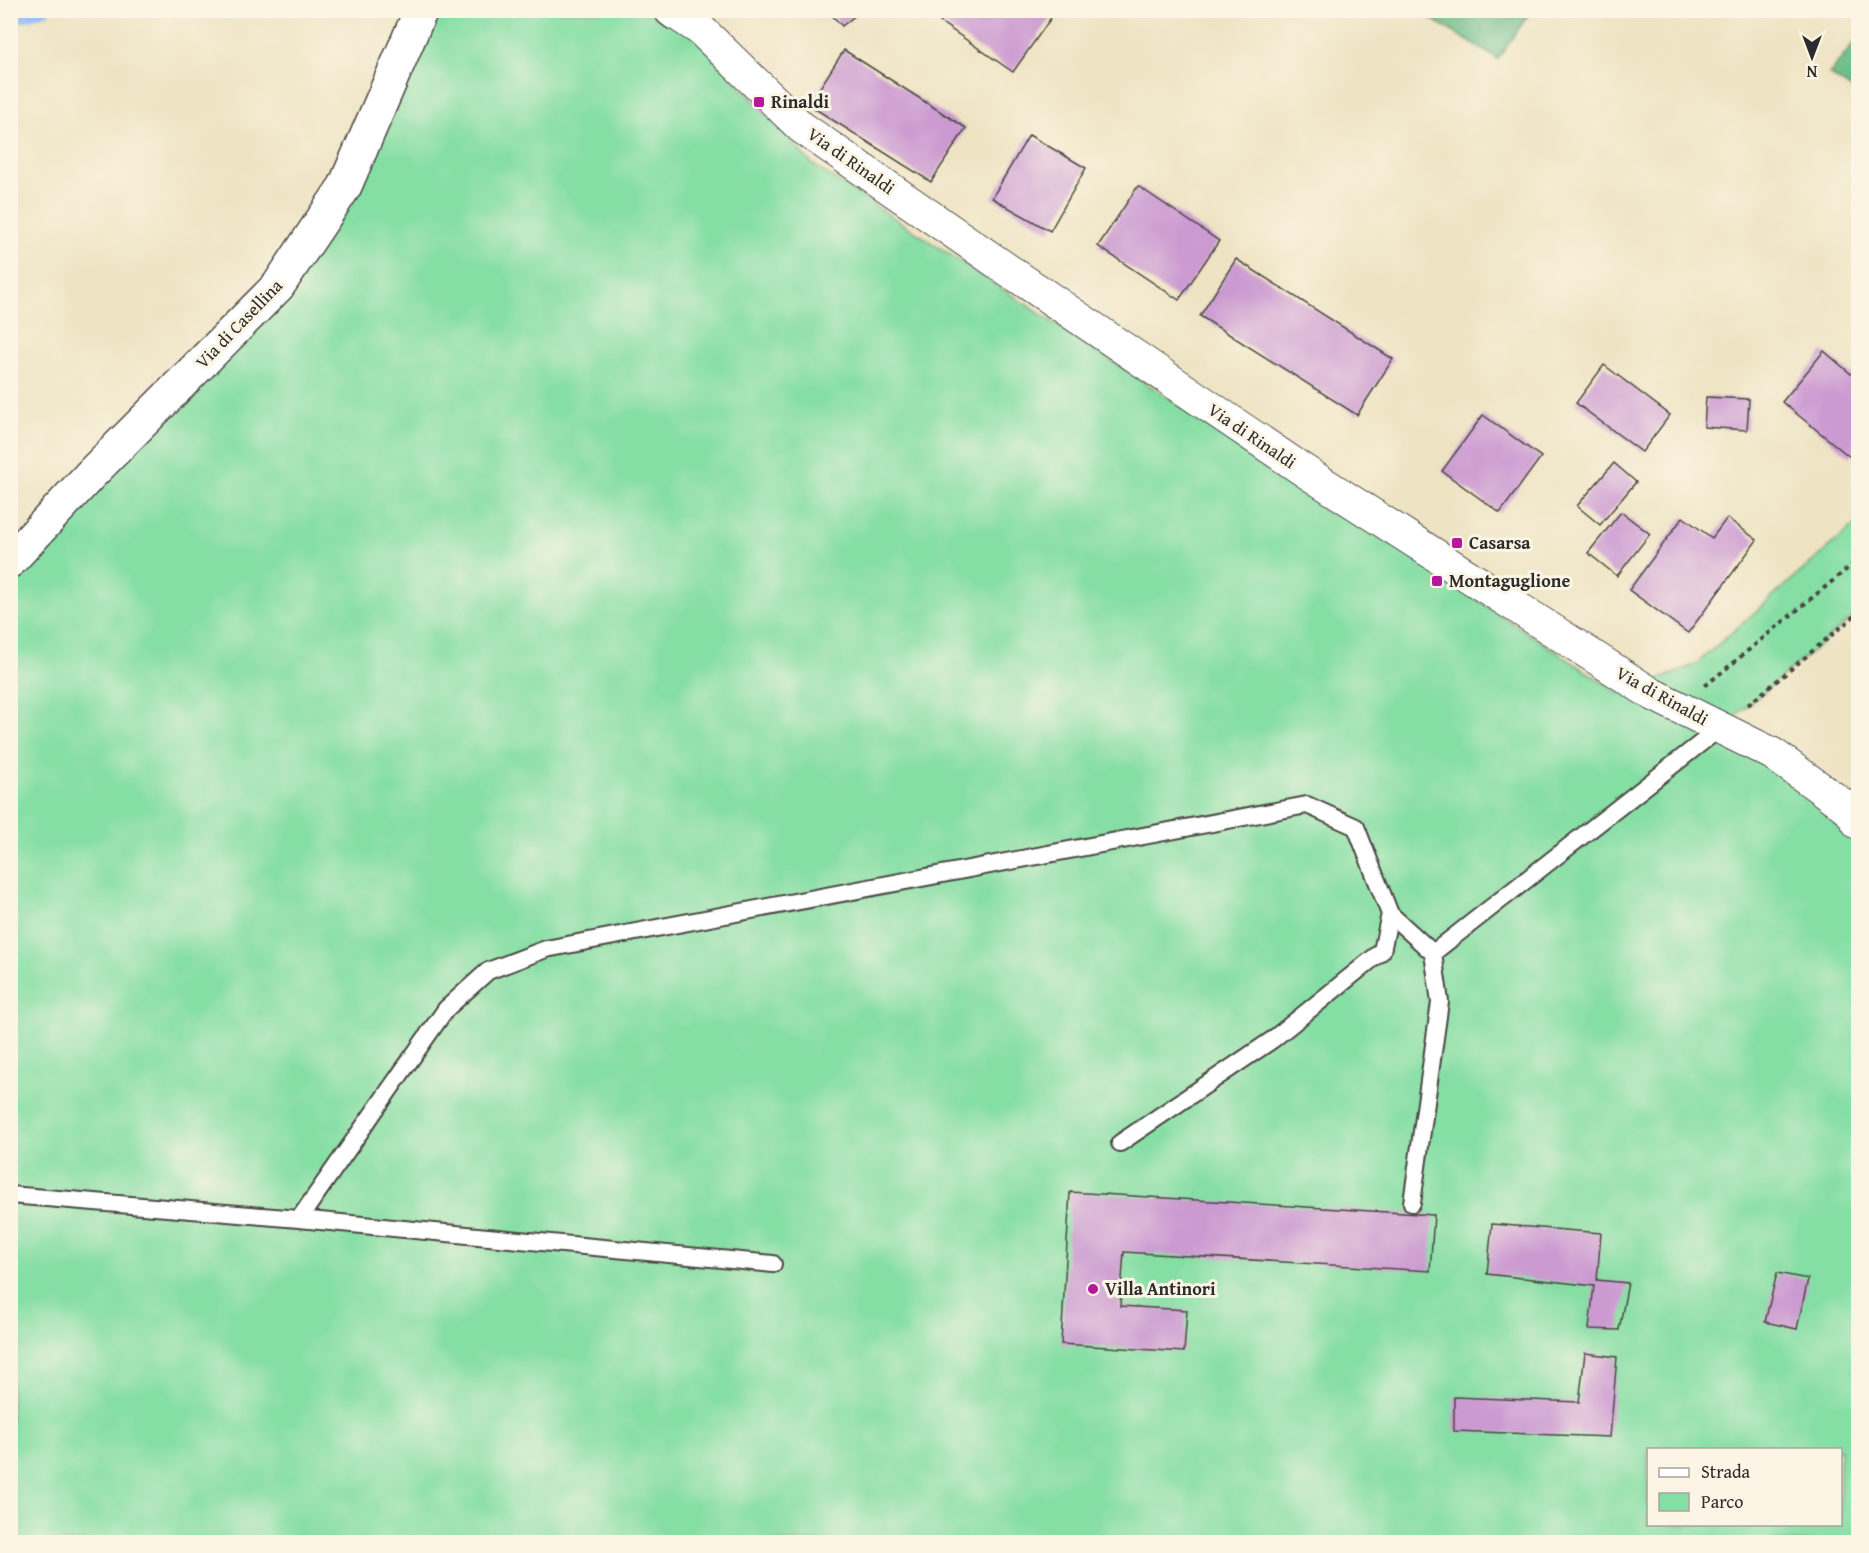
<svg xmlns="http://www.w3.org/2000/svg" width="1869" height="1553" font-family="'Gentium Book Plus',serif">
	<rect width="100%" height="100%" fill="#fcf5e5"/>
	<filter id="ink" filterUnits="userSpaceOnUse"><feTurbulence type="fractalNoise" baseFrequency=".0167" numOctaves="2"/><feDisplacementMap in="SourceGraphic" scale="12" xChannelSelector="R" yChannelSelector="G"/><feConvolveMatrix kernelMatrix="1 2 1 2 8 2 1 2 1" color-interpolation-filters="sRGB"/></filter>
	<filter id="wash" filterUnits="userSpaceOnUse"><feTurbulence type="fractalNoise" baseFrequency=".008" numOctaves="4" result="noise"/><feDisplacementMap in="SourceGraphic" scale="24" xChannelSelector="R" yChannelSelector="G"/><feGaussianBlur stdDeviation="1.35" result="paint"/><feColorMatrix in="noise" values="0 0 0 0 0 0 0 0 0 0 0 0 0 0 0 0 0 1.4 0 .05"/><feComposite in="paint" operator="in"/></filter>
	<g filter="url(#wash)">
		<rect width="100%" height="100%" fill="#eee3c2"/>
		<path fill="#85dea4" stroke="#588468" stroke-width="1.5" fill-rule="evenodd" d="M421,10L671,11L813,165L1619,693L1642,687L1696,664L1858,522V613L1721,728L1858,823V1542H11L10,561L278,286ZM1648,1450H1840V1524H1648Z"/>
		<path fill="#6cbd8a" stroke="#4c745a" stroke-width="1.5" d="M1418,11L1531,10V11L1498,59Z
			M1858,38V93L1829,74Z"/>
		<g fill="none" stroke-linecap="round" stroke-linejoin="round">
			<path stroke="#86b7f2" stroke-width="10" d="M10,21L45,10"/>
		</g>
		<g id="blocks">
			<path fill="#cb9ad1" d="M827,10H862L842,26Z
				M946,10H1040L1051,18L1013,72L939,21Z
				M844,50L966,128L931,182L809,105Z
				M1029,135L1086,168L1050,231L992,198Z
				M1138,186L1219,241L1179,300L1098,246Z
				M1236,259L1393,359L1357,415L1200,316Z
				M1824,351L1858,380V447L1850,457L1782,402Z
				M1604,365L1670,415L1642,452L1576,403Z
				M1706,397L1749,399L1747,430L1704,427Z
				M1483,415L1541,457L1500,513L1442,471Z
				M1614,463L1636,482L1600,525L1577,506Z
				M1621,512L1650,534L1617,576L1588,553Z
				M1683,517L1712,538L1727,518L1757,540L1688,633L1629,590Z
				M1070,1192L1434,1215L1430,1271L1124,1252L1120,1306L1187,1310L1184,1352L1061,1344Z
				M1492,1224L1601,1233L1597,1280L1628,1283L1619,1330L1589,1329L1594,1286L1487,1274Z
				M1777,1273L1808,1279L1797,1329L1765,1322Z
				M1585,1353L1617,1357L1610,1437L1454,1431V1397L1579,1402Z"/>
		</g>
	</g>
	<g filter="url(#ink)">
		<use href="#blocks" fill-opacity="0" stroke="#484742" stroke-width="1.5"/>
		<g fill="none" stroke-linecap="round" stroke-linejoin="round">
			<g stroke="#484742" stroke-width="20">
				<path id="service" d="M1390,914L1433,953L1440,1002L1412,1203
					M1433,953L1720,728
					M10,1195L299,1219L773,1264
					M299,1219L446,1009L488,971L546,949L1307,805L1356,827L1390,914L1382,951L1272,1040L1120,1143"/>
			</g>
			<g stroke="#484742" stroke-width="34">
				<path id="minor" d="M675,13L701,30L801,127L1008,270L1306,472L1652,694L1773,754L1849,809L1858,823"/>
			</g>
			<g stroke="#484742" stroke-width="36">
				<path id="tertiary" d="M671,10L675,13L678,10
					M10,561L92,473L278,286L345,186L421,10"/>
			</g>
			<path stroke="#484742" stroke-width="4" stroke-dasharray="4.5 4.5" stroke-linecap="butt" d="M1705,686L1858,560
				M1748,705L1858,613"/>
			<use href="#service" stroke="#fff" stroke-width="16"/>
			<use href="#minor" stroke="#fff" stroke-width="32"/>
			<use href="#tertiary" stroke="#fff" stroke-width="33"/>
		</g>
	</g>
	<g fill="#b5179e" stroke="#fcf5e5" stroke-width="2">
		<rect x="753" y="96" width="12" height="12" rx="3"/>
		<rect x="1451" y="537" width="12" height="12" rx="3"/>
		<rect x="1431" y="575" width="12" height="12" rx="3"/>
		<circle cx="1093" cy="1289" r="6"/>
	</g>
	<g text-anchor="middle" stroke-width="6" stroke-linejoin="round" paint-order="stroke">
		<g font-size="18" font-weight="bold" fill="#2b2b2b" stroke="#fcf5e5" text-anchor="start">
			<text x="771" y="108">Rinaldi</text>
			<text x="1469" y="549">Casarsa</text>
			<text x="1449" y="587">Montaguglione</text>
			<text x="1105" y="1295">Villa Antinori</text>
		</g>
		<g font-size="18" fill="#2b2b2b" stroke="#fcf5e5">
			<text transform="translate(851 161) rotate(35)" y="6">Via di Rinaldi</text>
			<text transform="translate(239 324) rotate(-46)" y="6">Via di Casellina</text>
			<text transform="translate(1252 436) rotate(34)" y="6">Via di Rinaldi</text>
			<text transform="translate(1662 696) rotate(29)" y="6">Via di Rinaldi</text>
		</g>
	</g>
	<rect width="1869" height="1553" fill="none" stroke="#fcf5e5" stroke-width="36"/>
	<rect x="1647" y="1448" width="195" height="78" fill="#fcf5e5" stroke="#a8a49b" stroke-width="1.5"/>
	<rect x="1659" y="1468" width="30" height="9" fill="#ffffff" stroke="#a8a49b" stroke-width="1.5"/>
	<text x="1701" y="1478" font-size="18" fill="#2b2b2b">Strada</text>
	<rect x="1659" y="1493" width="30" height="18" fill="#85dea4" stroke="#a8a49b" stroke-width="1.5"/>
	<text x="1701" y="1508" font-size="18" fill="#2b2b2b">Parco</text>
	<g transform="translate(1812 57) rotate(180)" stroke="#fcf5e5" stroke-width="4.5" paint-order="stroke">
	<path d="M0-4.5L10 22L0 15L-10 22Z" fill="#2b2b2b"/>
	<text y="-9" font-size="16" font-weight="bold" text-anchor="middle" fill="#2b2b2b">N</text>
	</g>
</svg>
